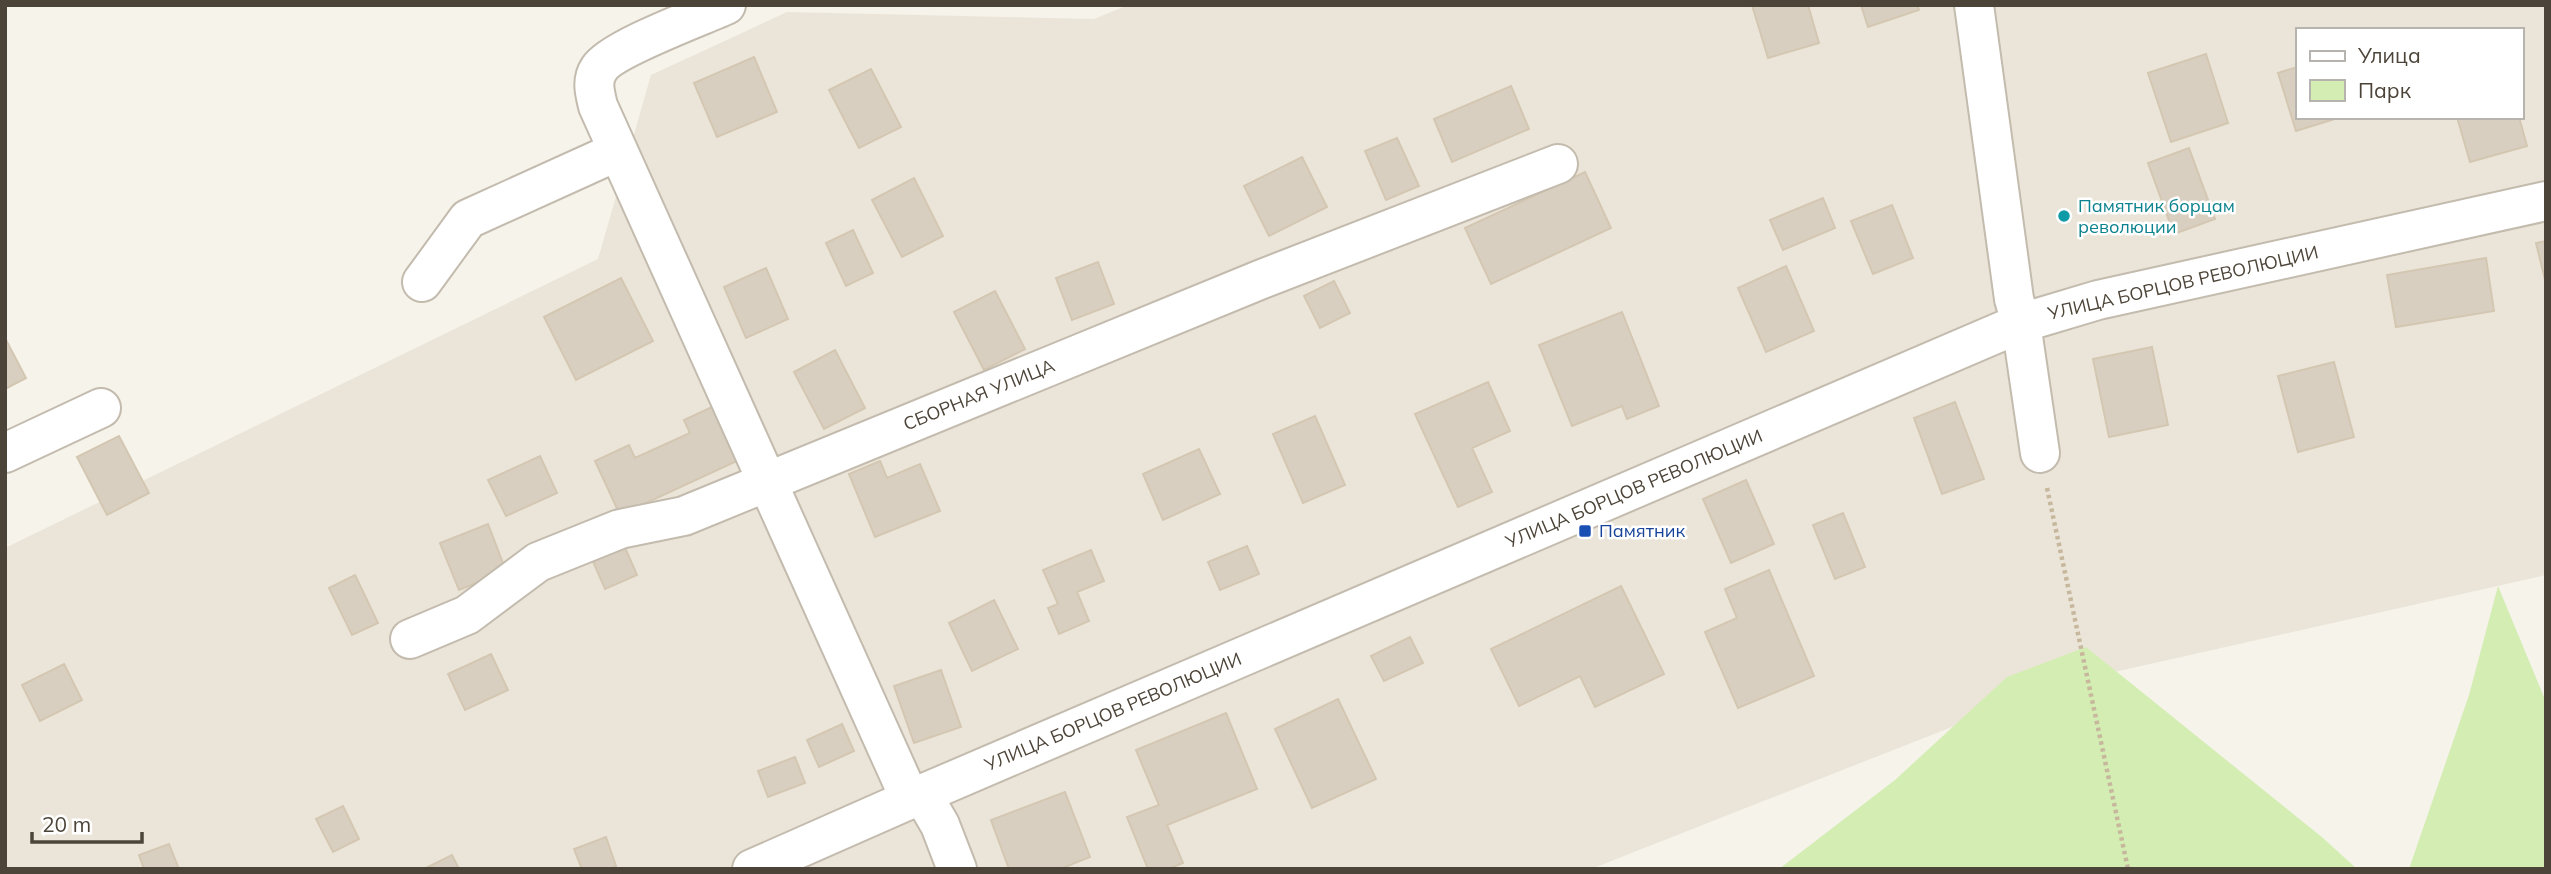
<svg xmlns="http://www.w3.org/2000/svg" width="2551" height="874" font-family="Mulish,sans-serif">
	<rect width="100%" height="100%" fill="#f6f3eb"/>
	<path fill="#ebe5d9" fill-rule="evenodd" d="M1128,5H2546V575L2061,684L1591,869H5V548L598,259L651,75L787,12L1094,19ZM2297,30H2521V117H2297Z"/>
	<path fill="#d3edb2" d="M2498,586L2546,702V869H2409L2469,695Z
		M2086,647L2323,838L2357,869H1779L1895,780L2007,677Z"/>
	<path fill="#d9cfc0" stroke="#d4c7b2" stroke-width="2" d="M1752,5H1808L1819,43L1768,58Z
		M1861,5H1917L1919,10L1868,27Z
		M2206,54L2228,123L2171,142L2148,73Z
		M754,57L777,112L717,137L694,83Z
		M2297,67V117H2341L2296,131L2278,73Z
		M871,69L901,127L859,148L829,90Z
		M1511,86L1529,129L1452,162L1434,119Z
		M2457,117H2519L2527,146L2470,162Z
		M1397,138L1419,186L1386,200L1365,151Z
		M2189,148L2215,219L2174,234L2148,163Z
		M1302,157L1327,207L1269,236L1244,186Z
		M1585,172L1611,228L1491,284L1465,228Z
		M914,178L943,236L902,257L872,200Z
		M1823,198L1835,228L1783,250L1770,220Z
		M1892,205L1913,258L1873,274L1851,221Z
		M853,230L873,273L846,286L826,243Z
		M2546,241V284L2536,243Z
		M2486,258L2494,311L2396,327L2387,275Z
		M1098,262L1114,304L1072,320L1056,278Z
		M1786,266L1814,331L1766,352L1738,288Z
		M766,268L788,319L746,338L724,287Z
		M621,278L653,341L576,380L544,317Z
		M1334,281L1350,313L1320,328L1304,296Z
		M995,291L1025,349L984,370L954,312Z
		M1622,312L1659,406L1627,419L1622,406L1572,426L1539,345Z
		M5,338L26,378L5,389Z
		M2152,347L2168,425L2109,437L2093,359Z
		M835,350L865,408L824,429L794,372Z
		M2334,362L2354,437L2298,452L2278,376Z
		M1488,382L1510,431L1472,448L1492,492L1458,507L1415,414Z
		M1955,402L1984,479L1942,494L1914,418Z
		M714,406L739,460L620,515L595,461L629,445L635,458L690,433L684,420Z
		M1315,416L1345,485L1303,503L1273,434Z
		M119,436L149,493L107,515L77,457Z
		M1199,449L1220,494L1163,520L1143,474Z
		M540,456L557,493L506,516L488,480Z
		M880,461L887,478L920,464L940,511L875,537L849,474Z
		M1746,480L1774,544L1731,563L1703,499Z
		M1843,513L1865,567L1835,579L1813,525Z
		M488,524L506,571L459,590L440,543Z
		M620,536L637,575L605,589L588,550Z
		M1247,546L1259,574L1220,590L1208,562Z
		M1091,550L1104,581L1077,592L1089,621L1059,634L1048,608L1058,604L1043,570Z
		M1769,570L1814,676L1738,708L1705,632L1737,618L1725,589Z
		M355,575L378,623L352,635L329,588Z
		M1621,586L1664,674L1595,707L1580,676L1519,706L1491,649Z
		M994,600L1018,649L972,671L949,623Z
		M1410,637L1423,663L1384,681L1371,656Z
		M491,654L508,690L465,710L448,674Z
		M64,664L82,700L40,721L22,685Z
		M941,670L961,727L914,743L894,686Z
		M1338,699L1376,779L1312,808L1275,729Z
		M1226,713L1257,789L1167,825L1183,863L1168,869H1148L1127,817L1159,805L1136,750Z
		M842,724L854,751L819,767L807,740Z
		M795,757L805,783L768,797L758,771Z
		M1065,792L1090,857L1060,869H1009L991,820Z
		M343,806L359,839L333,852L316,819Z
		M606,837L616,866L609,869H582L574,849Z
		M169,844L179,869H144L139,855Z
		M452,855L459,869H424Z"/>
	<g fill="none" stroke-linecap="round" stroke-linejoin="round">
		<g stroke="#c3bbad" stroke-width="42">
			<path id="minor" d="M726,5C702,16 611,49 599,69C591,81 595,93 598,106L910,799
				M1974,5L2014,299L2021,323L2040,453
				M422,282L468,219L618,151
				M5,453L101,408
				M410,639L467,615L538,562L620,529L684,516L1262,279L1558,164
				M922,794L940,825L957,869
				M752,869L922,794L2021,323L2098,300L2546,201"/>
		</g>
		<path stroke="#c6b79d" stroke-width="4.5" stroke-dasharray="3.5 3.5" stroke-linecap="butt" d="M2047,488L2128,869"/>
		<use href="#minor" stroke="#fff" stroke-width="38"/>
	</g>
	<circle fill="#0f9aa8" stroke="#fff" stroke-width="2.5" cx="2064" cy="216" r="7"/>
	<rect fill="#1a4fb4" stroke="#fff" stroke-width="2.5" x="1578" y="524" width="14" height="14" rx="3.5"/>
	<g text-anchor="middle" stroke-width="5" stroke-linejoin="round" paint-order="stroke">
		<g font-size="18" fill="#0d838f" stroke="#fff" text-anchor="start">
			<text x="2078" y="212">Памятник борцам<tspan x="2078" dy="21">революции</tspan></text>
		</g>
		<g font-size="18" fill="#4c4438" stroke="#fff">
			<text transform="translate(2183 283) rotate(-13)" y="6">УЛИЦА БОРЦОВ РЕВОЛЮЦИИ</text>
			<text transform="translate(979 395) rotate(-22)" y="6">СБОРНАЯ УЛИЦА</text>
			<text transform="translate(1634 489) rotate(-23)" y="6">УЛИЦА БОРЦОВ РЕВОЛЮЦИИ</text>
			<text transform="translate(1113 712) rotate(-23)" y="6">УЛИЦА БОРЦОВ РЕВОЛЮЦИИ</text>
		</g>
		<g font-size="18" fill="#164399" stroke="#fff" text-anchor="start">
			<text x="1599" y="537">Памятник</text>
		</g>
	</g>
	<rect width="2551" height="874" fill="none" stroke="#4c4438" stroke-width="14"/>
	<rect x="2296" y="28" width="228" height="91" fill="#ffffff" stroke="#b7b4af" stroke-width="2"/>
	<rect x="2310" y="51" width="35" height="10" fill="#ffffff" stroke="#b7b4af" stroke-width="2"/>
	<text x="2358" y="63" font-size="21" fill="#4c4438">Улица</text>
	<rect x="2310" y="80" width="35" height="21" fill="#d3edb2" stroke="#b7b4af" stroke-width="2"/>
	<text x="2358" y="98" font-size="21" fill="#4c4438">Парк</text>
	<path d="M32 832v10h110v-10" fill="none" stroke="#4c4438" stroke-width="3.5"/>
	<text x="42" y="832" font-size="21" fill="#4c4438" stroke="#ffffff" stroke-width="5" paint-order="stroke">20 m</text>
</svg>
